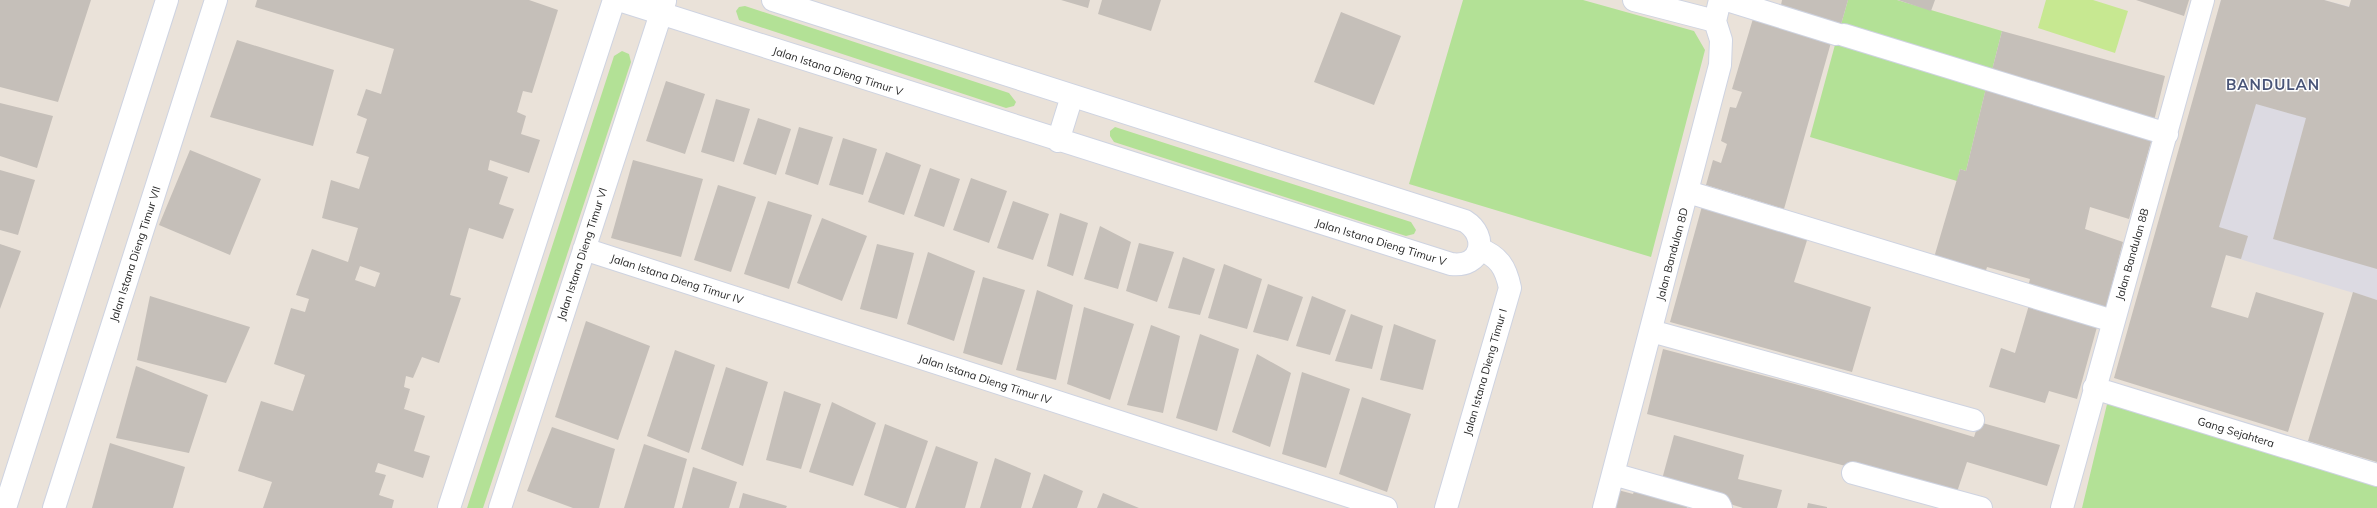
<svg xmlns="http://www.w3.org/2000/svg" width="2377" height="508" font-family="Mulish,sans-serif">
	<rect width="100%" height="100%" fill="#eae2d9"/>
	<path fill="#dcdae2" d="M2221,0H2324L2377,14V300L2156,234Z"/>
	<path fill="#b3e196" d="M1463,0H1583L1694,31L1705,50L1651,257L1409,184Z
		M1848,0H1897L2002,31L1991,74L1840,28Z
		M745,6L1009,93L1016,102L1014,106L1006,108L739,20L736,11L739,7Z
		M1836,41L1986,88L1966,171L1960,169L1957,181L1810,137Z
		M622,51L629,54L631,62L483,508H467L614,56Z
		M1115,127L1411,222L1416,230L1414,234L1406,236L1114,142L1110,136V131Z
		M2108,400L2377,487V508H2082Z"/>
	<path fill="#c7e891" d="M2046,0H2093L2128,11L2115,53L2038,28Z"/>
	<path fill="#c5bfb9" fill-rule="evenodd" d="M0,0H91L58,102L0,87Z
		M257,0H529L558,10L532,93L523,91L517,112L526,116L521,134L540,140L529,173L490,160L488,170L508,177L499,204L514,209L503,239L469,228L450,295L461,298L439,363L422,357L413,378L406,376L404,387L410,389L404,409L425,416L414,451L430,456L423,478L378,463L375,472L386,475L379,495L394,500L392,508H263L272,482L238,471L261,401L293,411L305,375L274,364L291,308L305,312L309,299L296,295L312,249L348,262L358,228L322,218L331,180L359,189L369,157L356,153L367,119L357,115L366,89L381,94L394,49L255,7ZM360,266L380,273L375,287L355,280Z
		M1061,0H1090L1088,8Z
		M1102,0H1161L1151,31L1098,14Z
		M1782,0H1848L1840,28L1780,10Z
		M1898,0H1935L1931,11Z
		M2136,0H2189L2184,16Z
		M2221,0H2324L2349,7L2351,0H2377V269L2273,239L2306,118L2256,104L2219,227L2248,236L2241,259L2226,255L2211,307L2248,318L2256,292L2324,313L2288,432L2114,378Z
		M1341,12L1401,36L1374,105L1314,82Z
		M1755,12L1832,39L1784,209L1706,185L1713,160L1721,163L1727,144L1721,141L1730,107L1736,108L1742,92L1732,89Z
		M2002,31L2165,76L2154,121L1991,74Z
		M237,40L334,70L313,146L210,117Z
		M666,81L705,94L685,154L646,141Z
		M1986,88L2153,135L2129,219L2090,207L2085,229L2123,242L2105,311L2028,287L2030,279L1987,267L1984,277L1933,261L1960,169L1966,171Z
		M716,99L750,109L734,162L701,152Z
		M0,103L53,116L37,168L0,156Z
		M758,118L791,129L776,175L743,164Z
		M799,127L833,137L818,185L785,174Z
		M843,138L877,149L863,195L829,185Z
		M190,150L261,179L230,255L159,225Z
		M886,152L921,165L904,215L868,202Z
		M633,160L703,179L681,257L611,238Z
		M930,168L960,179L944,227L914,216Z
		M0,170L35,180L18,235L0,230Z
		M971,178L1007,191L989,243L953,230Z
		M718,185L756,197L731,272L694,260Z
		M1704,199L1809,234L1794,282L1871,307L1852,372L1670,322Z
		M768,201L812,215L789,289L744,274Z
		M1013,201L1049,214L1033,260L997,248Z
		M1060,213L1088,223L1073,276L1047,266Z
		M822,218L867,236L842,301L797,283Z
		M1100,226L1131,242L1118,289L1084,279Z
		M1139,243L1174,252L1157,302L1126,291Z
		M0,244L21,251L0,309Z
		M877,244L914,253L897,319L860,309Z
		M928,252L975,271L954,341L907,324Z
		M1183,257L1215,269L1200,315L1168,308Z
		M1224,264L1262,279L1247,329L1208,318Z
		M983,277L1025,290L1002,365L963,353Z
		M1268,284L1303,297L1288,341L1253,332Z
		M1037,290L1073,305L1056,380L1016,370Z
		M2353,292L2377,300V462L2308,441Z
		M150,296L250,327L226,383L137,360Z
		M1312,296L1346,310L1330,355L1296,346Z
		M2029,305L2097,327L2077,399L2049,391L2045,403L1989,387L2001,348L2015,353Z
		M1084,307L1134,324L1110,400L1067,384Z
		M1351,314L1383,326L1372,369L1335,361Z
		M586,321L650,346L618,440L555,417Z
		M1394,324L1436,340L1423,390L1380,380Z
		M1151,325L1180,336L1163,413L1127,405Z
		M1200,334L1239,349L1217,431L1176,418Z
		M1663,349L1821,391L1974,437L1979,422L2060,445L2047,486L1967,462L1956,495L1647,414Z
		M675,350L715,365L689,453L647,436Z
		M1257,354L1291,373L1270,447L1232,432Z
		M136,366L208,395L189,453L116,438Z
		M726,367L768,382L743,466L701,449Z
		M1302,372L1350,389L1326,468L1282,454Z
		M784,391L821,404L801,469L766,460Z
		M1362,397L1411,414L1387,492L1339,474Z
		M832,402L876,423L853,486L809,472Z
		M885,424L928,441L906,508H900L864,495Z
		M552,427L615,449L599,508H573L527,491Z
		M1674,435L1744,455L1738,479L1782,490L1777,508H1743L1661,483Z
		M110,443L185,467L173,508H92Z
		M644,444L687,459L674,508H624Z
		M936,446L978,462L965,508H915Z
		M995,458L1031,473L1021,508H980Z
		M693,467L737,482L729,508H682Z
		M1044,474L1083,491L1077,508H1032Z
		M1636,486L1688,502L1687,508H1613L1618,490L1633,494Z
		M743,493L787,506L786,508H739Z
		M1103,493L1139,508H1097Z
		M1808,503L1827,507V508H1807Z"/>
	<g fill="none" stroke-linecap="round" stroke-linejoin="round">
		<g stroke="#ced3e1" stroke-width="24">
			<path id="street" d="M619,0L1451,264C1482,268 1489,236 1465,221L773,0
				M1634,0L1715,21
				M1727,0L1836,34
				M1844,35L2167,134
				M1058,141L1072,96
				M1688,192L2113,321
				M584,249L1386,508
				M1651,331L1973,420
				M2094,388L2377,475
				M1853,473L1981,508
				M1613,474L1719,504L1721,508
				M5,508L167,0
				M54,508L216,0
				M449,508L614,0
				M500,508L665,1
				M1446,508L1510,288C1506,268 1499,256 1479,249
				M1604,508L1720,65L1721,40L1715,21L1720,0
				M2062,508L2203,0"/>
		</g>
		<use href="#street" stroke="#fff" stroke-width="22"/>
	</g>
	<g text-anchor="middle" stroke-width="3" stroke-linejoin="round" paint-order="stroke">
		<g font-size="11" fill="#282828" stroke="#fff">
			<text transform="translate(838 71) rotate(18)" y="4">Jalan Istana Dieng Timur V</text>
			<text transform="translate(1381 242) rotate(17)" y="4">Jalan Istana Dieng Timur V</text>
			<text transform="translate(135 254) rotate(-72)" y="4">Jalan Istana Dieng Timur VII</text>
			<text transform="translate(582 254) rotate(-72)" y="4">Jalan Istana Dieng Timur VI</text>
			<text transform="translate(1672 254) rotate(-75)" y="4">Jalan Bandulan 8D</text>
			<text transform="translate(2132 254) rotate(-74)" y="4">Jalan Bandulan 8B</text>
			<text transform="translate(677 279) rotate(18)" y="4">Jalan Istana Dieng Timur IV</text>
			<text transform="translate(1485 372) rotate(-74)" y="4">Jalan Istana Dieng Timur I</text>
			<text transform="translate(985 379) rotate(18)" y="4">Jalan Istana Dieng Timur IV</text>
			<text transform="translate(2236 432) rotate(17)" y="4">Gang Sejahtera</text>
		</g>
		<g font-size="15" font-weight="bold" letter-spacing="1" fill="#495477" stroke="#fff">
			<text x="2273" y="90">BANDULAN</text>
		</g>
	</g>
</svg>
